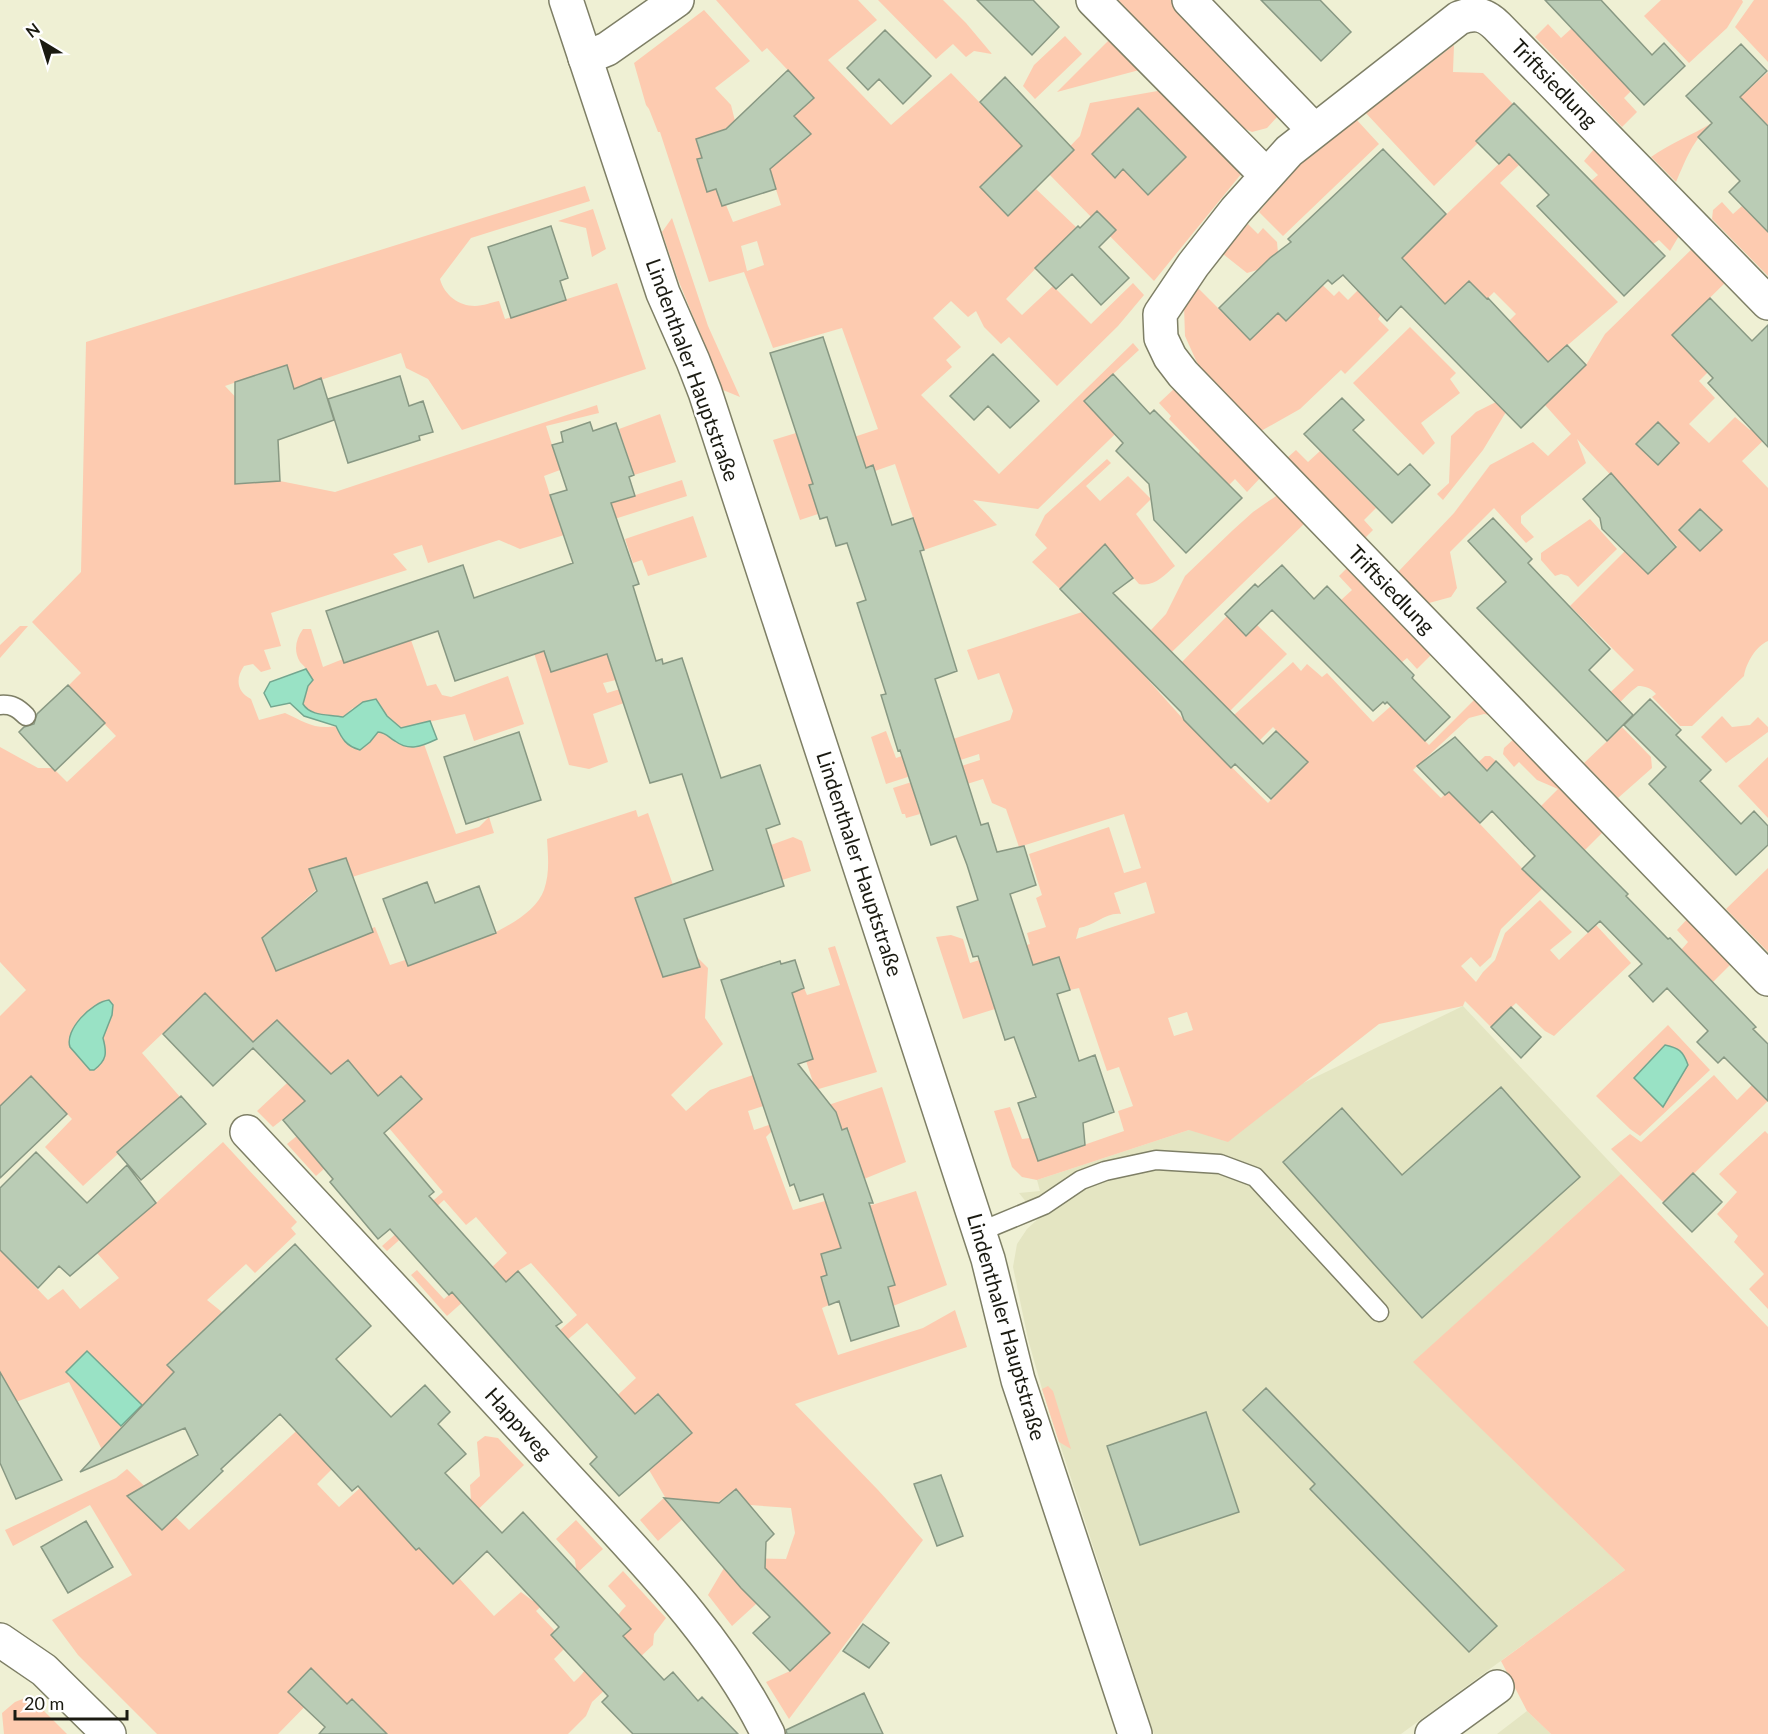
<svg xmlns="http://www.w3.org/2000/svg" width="1768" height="1734" font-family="Lato,sans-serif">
	<rect width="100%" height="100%" fill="#eff0d4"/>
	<path fill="#e4e5c2" d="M1463,1006L1621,1174L1414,1362L1625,1570L1401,1734H1154L1042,1389L1028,1339L1013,1267L1017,1244L1027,1229L1039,1218L1019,1193L1040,1191L1037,1180L1189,1130L1214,1126Z
		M1527,1711L1551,1734H1497Z"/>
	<path fill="#fdcbb0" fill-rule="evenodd" d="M716,0H858L877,20L828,60L891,125L951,73L1022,146L980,187L1008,216L1036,189L1076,227L1006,299L1022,315L1053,286L1091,324L1133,283L1144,295L1118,326L1057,386L1009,337L1001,344L984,327L976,311L968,317L951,301L933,318L961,347L946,360L952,367L921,395L999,474L1133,343L1139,350L1084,401L1110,429L1139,403L1143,407L1038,509L973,500L997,525L924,550L895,464L875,471L873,466L810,485L818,514L800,520L773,440L796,433L803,454L878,429L842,328L773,348L744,272L709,282L660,132H658L649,109L646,105L634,63L704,10L750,61L715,88L731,105L736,125L696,139L702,158L697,159L708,191L716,189L722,206L726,205L733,222L781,205L766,159L792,151L811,134L794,116L814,98L767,48L762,52ZM757,241L764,265L747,271L741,246Z
		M878,0H943L966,23L992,54L974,51L966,57L953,44L936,59Z
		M1118,0H1172L1275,108L1277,117L1267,128L1252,132L1241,127Z
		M1661,0H1742L1743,2L1727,28L1689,63L1644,16Z
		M1754,0H1768V62L1735,27Z
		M1548,24L1561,38L1572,28L1631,91L1624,98L1637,112L1622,127L1535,37Z
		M1065,36L1082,54L1035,99L1023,86L1034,65Z
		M1112,37L1143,69L1057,92Z
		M1454,45L1453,72L1483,73L1513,104L1476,140L1478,143L1434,186L1364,111L1399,84L1400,87Z
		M1768,72V133L1767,124L1740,97Z
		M1163,90L1242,173L1154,281L1046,171L1080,136L1090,103Z
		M1355,118L1379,144L1283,236L1259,212L1303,158Z
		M1712,123C1692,142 1687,157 1676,182L1651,157C1671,143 1692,135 1712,123Z
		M1599,143L1683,229L1670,251L1659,240L1653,244L1591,181L1598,175L1584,161Z
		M1509,154L1519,165L1500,183L1618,302L1548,362L1485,345L1516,314L1494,292L1487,299L1469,281L1446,303L1444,302L1402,257Z
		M585,186L590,201L471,238L440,279C444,295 459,306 475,306C483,306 492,302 499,301L505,319L617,283L646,369L462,430L428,379L406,368L401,353L294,389L286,365L225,386L245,407L235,484L280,481L335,492L597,405L599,413L546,426L560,470L544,476L558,520L682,480L687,496L520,549L499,540L428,563L422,545L393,554L407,570L271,613L281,646L264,650L271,669L261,672L253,664L244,666C235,679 237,692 251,699L259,720L285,713C305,722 314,730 337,726L342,739L370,742L378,732L386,733L394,741L415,748L424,744L456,834L479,827L489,817L494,833L352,877L346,858L309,869L317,889L262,938L277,971L342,944L341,940L375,927L390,965L405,960L408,966C445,952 530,929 544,890C550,873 548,856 547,839L636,810L638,817L648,813L673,885L636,899L663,977L683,972L697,957L708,968L705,1018L723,1044L671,1095L686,1111L710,1090L753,1075L778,1101L748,1111L754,1130L882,1087L906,1162L859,1181V1163L848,1128L842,1130L836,1112L774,1129L766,1137L793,1210L825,1201L831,1218L916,1191L947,1285L893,1306L888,1288L895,1285L885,1254L873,1238L821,1254L827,1275L821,1277L829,1305L822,1308L838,1355L923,1328L955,1310L967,1347L795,1404L878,1490L923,1540L789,1719L766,1682L790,1671L829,1632L780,1582L732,1626L708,1595L724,1568L729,1573L746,1558L786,1559L795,1533L791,1508L750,1505L736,1489L717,1503L703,1501L658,1541L640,1520L665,1497L649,1470L616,1431L581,1429L636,1378L587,1323L566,1341L558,1332L577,1315L531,1263L518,1271L474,1310L465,1300L447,1316L411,1275L417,1270L444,1299L468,1278L474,1284L507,1253L476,1217L466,1225L444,1200L387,1251L382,1246L443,1192L389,1128L422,1099L402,1076L360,1113L371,1127L316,1176L287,1144L365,1080L348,1060L303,1097L306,1101L273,1127L257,1111L315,1057L277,1020L253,1042L205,993L142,1053L180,1097L83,1186L45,1147L72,1119L31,1077L0,1106V1016L26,990L0,962V747L38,768H53L67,782L116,736L68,686L81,673L32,622L81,572L86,342Z
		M1722,202L1733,214L1742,206L1768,232V276L1712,219L1713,210Z
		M593,209L606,249L592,257L586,228L558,221Z
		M672,218L708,326L740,397L723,390L677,277L662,232Z
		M1248,224L1258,234L1263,228L1277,242L1278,253L1264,268L1247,273L1223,254Z
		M1697,244L1730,278L1672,335L1708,372L1699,381L1715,398L1689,424L1709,443L1735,417L1750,430L1764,416L1768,436L1742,461L1768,488V641C1756,646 1746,663 1744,676L1692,726H1680L1652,697L1656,694C1651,688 1645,686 1638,686C1621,698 1610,716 1595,730L1584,717L1634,670L1570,606L1625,551L1648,574L1677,546L1577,439L1586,463L1521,516V523L1534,537L1526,543L1494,508L1450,552L1457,588L1451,597L1429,603L1398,572L1454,513L1490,465L1533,442L1548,456L1571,434L1545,405L1586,365L1605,334Z
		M1307,270L1334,296L1339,291L1348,300L1358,290L1381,314L1378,319L1389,330L1345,374L1341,370L1300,409L1261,431L1199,367L1185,336L1184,306L1197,287L1250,340L1278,313Z
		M1410,327L1456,373L1450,379L1460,393L1421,423L1435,443L1423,455L1353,383Z
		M1176,387L1262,476L1247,492L1235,479L1229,485L1198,454L1200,451L1169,419L1171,416L1159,403Z
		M1496,402L1506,412L1483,450L1443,500L1437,494L1449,483L1451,436L1476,412Z
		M660,414L676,462L634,475L619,429Z
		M1296,450L1308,462L1320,451L1376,508L1364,520L1373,530L1365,538L1287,458Z
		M1107,459L1111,463L1086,486L1100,501L1128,476L1151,499L1136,514L1175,566C1163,576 1155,587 1139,584L1105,545L1060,589L1032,562L1047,548L1035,535L1045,515Z
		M1279,494L1306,522L1146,677L1141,672L1184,720L1268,803L1307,762L1273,727L1260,740L1234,715L1293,662L1301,671L1307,664L1322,677L1327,673L1373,722L1391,706L1429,745L1477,697L1495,716L1484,714L1469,718L1413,770L1441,798L1485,756H1490L1496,761L1457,800L1542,889L1501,929L1491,957L1480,967L1471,957L1461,966L1476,982L1483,972L1495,960L1505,933L1540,900L1572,932L1550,950L1559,960L1596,925L1631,963L1554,1036L1545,1031L1516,1003L1491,1027L1465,1001L1463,1006L1379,1024L1228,1142L1189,1130L1037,1180L1022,1177L1012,1167L994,1111L1010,1107L1022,1139L1030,1138L1038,1161L1124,1131L1118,1111L1133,1106L1119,1067L1107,1071L1079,988L1070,990L1059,957L986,980L995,1009L963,1019L936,937L951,935L963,939L970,963L1030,944L1027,933L1046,927L1036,898L1042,895L1029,854L1109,827L1124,873L1141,868L1124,814L1019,847L1006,809L992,803L983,779L967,784L964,778L914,794L920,814L906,818L905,814H902L893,788L980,760L979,754L886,784L871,737L886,731L896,758L1010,720L1013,711L999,673L978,680L967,650L1082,612L1129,659L1154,634L1151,630L1166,614L1185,576L1233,530L1253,512ZM1146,882L1155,913L1076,939L1079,928C1094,926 1106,912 1121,914L1114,893ZM1187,1012L1193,1030L1174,1036L1168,1018Z
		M693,516L707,557L648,576L642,560L633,563L625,539Z
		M1590,519L1617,549L1578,587L1568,576L1561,574L1555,576L1541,560V553Z
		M1349,566L1433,653L1417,669L1407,658L1401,663L1340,601L1352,590L1339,576Z
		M1227,616L1246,635L1257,625L1287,654L1226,715L1200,689L1204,684L1182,662Z
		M533,617L551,672L610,653L616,680L603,683L607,693L620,689L624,703L593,714L608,762L589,769L569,765L524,621Z
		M20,626H28L0,658V645Z
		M303,629H311L323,667L343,659L344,663L411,640L427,686L436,684L442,695L451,697L508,676L524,724L474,741L465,714L401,728L387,716L353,708L343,717C329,714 311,717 303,704C306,694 310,680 306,669C305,667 302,664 300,662C293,650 296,639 303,629Z
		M1722,716L1732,727L1750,725L1758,717L1768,727V732L1726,763L1701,737Z
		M1622,727L1651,757L1652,768L1618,798L1584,763Z
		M1516,737L1606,829L1584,851L1541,806L1558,789L1537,780L1519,762L1514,767L1503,754L1504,748Z
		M1768,757V818L1738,786Z
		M793,837L802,841L811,871L782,880L771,845Z
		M1768,868V952L1726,909Z
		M1690,916L1734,961L1713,982L1681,950L1688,942L1677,930Z
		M835,946L877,1072L798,1095L796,1088L813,1082L806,1061L813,1059L789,993L804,988L807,995L840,985L828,948Z
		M1668,1025L1710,1070L1640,1136L1630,1129L1596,1096Z
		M1714,1075L1737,1100L1752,1085L1768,1101L1664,1203L1611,1149L1630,1134L1641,1142Z
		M1765,1131L1768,1134V1309L1749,1289L1764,1274L1734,1242L1738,1236L1717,1214L1737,1192L1719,1174Z
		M223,1142L297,1222L291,1228L296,1234L255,1273L246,1264L207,1300L222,1312L167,1364L199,1398L148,1402L142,1405L87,1351L122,1428L102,1450L69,1382L0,1408V1250L48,1300L63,1289L80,1309L119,1278L97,1253L156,1203Z
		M1621,1174L1768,1327V1734H1551L1527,1711L1501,1661L1625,1570L1413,1362Z
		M1048,1386L1053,1391L1071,1449L1059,1442L1042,1389Z
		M343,1388L305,1441L332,1469L317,1484L339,1507L360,1488L416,1465L374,1504L416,1550L471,1500L470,1485L480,1476L477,1442L485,1436L498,1438L524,1465L428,1558L453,1584L459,1578L494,1616L521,1592L533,1601L542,1600L576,1568L575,1560L556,1539L576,1520L603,1549L536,1611L555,1631L564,1649L554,1659L574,1682C598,1662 604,1627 626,1606L608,1586L623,1571L666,1618L654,1634L653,1645L592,1702L586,1716L568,1734H371L379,1726L353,1699L347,1705L327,1684L278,1734H157L78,1655L52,1620L132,1575L90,1505L13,1546L5,1530L116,1478L127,1469L189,1530Z
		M25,1698L37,1704L67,1734H4L2,1713L15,1702Z"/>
	<path fill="#99e2c5" stroke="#73a68f" stroke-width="1.5" d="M306,669L313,680L308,686L303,704C311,717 329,714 343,717L363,702L376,699L387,716L401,728L430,721L437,739C422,746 410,752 395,741C388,737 387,733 378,732L370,742L360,750C346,746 342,739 336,726L304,716L290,703L271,707L264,693L270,682Z
		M109,1000L113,1005L112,1015L103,1038C107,1053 107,1060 94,1070H90L70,1047C64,1030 92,1002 109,1000Z
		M1665,1045C1679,1048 1683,1051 1688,1065L1663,1107L1634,1078Z
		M87,1351L142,1405L121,1426L66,1372Z"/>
	<path fill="#baccb5" stroke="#889883" stroke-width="1.5" d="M977,0H1033L1059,27L1032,55Z
		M1261,0H1320L1351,32L1321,61Z
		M1545,0H1601L1652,55L1664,43L1685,66L1644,105Z
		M885,30L931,76L903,104L879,79L868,90L847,68Z
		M1741,44L1767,71L1740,97L1768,126V232L1729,192L1740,181L1698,137L1712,123L1686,96Z
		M788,70L814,98L794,116L811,134L770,169L776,189L722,206L716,189L707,192L697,159L702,158L696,139L726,129Z
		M1005,77L1074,150L1008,216L980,187L1022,146L980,102Z
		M1514,103L1665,256L1624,296L1537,206L1549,195L1509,154L1499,164L1476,141Z
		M1138,108L1186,157L1148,195L1123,169L1115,178L1092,154Z
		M1383,149L1446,214L1402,258L1445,304L1469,281L1487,299L1488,298L1548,362L1567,345L1586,365L1521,428L1401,306L1387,321L1343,275L1332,284L1328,280L1286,321L1278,313L1250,340L1219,308L1270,258L1291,242L1288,239Z
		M1097,211L1116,230L1099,247L1129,278L1101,305L1072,274L1056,289L1035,268L1078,226L1080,228Z
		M551,226L568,278L560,281L566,300L511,318L488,247Z
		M1710,298L1752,341L1768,325V447L1708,383L1713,378L1672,335Z
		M823,337L866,468L873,465L892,525L913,518L924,550L920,551L957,671L935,679L981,825L988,823L997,852L1024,846L1036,885L1010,894L1033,965L1059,957L1070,990L1057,994L1079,1061L1095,1055L1114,1112L1083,1123L1085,1145L1038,1161L1018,1103L1036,1097L1014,1037L1005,1040L978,956L973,957L957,907L978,900L967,865L956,836L931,845L900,750L898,751L881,695L886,694L857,603L866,600L847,543L836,546L827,517L820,519L809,485L813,484L770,353Z
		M993,354L1039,401L1010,428L988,406L974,420L950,396Z
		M287,365L294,389L321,378L334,420L278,440L280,481L235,484V382Z
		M1113,374L1150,414L1154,410L1242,498L1186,553L1154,520L1149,484L1116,451L1123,443L1084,401Z
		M400,376L409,406L423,401L433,432L419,436L420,440L348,463L328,399Z
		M1342,398L1364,420L1353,430L1398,475L1410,464L1430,485L1392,523L1304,434Z
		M590,422L593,431L616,423L634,475L629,477L635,496L611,503L639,584L633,586L656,661L662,659L663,664L682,658L721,778L760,765L780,824L766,829L784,886L684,919L700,967L663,977L635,898L713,870L682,774L650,783L607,654L551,672L544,651L455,681L438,631L344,663L326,611L463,565L474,598L573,563L550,495L567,490L552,445L563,442L561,432Z
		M1658,422L1679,443L1658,465L1636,444Z
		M1611,473L1676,547L1648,574L1602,529L1600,518L1583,499Z
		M1700,509L1722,530L1700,551L1679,530Z
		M1493,518L1532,559L1528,563L1610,649L1589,670L1633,715L1607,741L1477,608L1506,582L1468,541Z
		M1105,544L1133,578L1113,593L1263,744L1276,731L1308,762L1271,799L1235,764L1231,768L1184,720L1181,712L1060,589Z
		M1282,565L1314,599L1327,586L1414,675L1412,678L1450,717L1425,741L1387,702L1385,704L1383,702L1373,711L1272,610L1246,636L1225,614L1255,584L1258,587Z
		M68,685L105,723L55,771L19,732L24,727L34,724L37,714Z
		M1650,699L1681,730L1676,735L1711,770L1700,781L1741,824L1754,811L1768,826V845L1736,875L1649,784L1666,767L1624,725Z
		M519,732L541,800L466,824L444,757Z
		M1455,737L1487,771L1496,761L1628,894L1626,896L1668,939L1670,938L1756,1027L1753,1029L1768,1044V1101L1724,1057L1718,1063L1697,1042L1708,1031L1667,988L1653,1002L1629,976L1642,964L1600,921L1588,932L1522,869L1535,856L1492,811L1480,823L1449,792L1445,795L1417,766Z
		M346,858L373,932L276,971L262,938L317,891L309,869Z
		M427,882L435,903L479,886L496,933L408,966L383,899Z
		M795,960L804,988L792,993L813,1059L798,1064L836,1112L842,1130L847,1128L873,1203H869L895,1285L888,1287L899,1326L851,1341L839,1301L829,1305L821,1277L827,1275L821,1254L841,1248L823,1194L800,1201L794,1184L790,1186L721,980L780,961L781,964Z
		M205,993L253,1042L277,1020L331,1074L348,1060L378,1096L401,1076L422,1099L384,1133L434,1192L429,1196L506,1282L518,1271L562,1322L556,1326L635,1414L658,1394L692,1433L619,1496L590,1464L597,1457L452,1292L449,1295L390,1229L378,1239L330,1182L333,1179L283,1120L305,1101L253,1048L213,1086L163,1034Z
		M1511,1007L1541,1037L1521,1058L1491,1027Z
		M31,1076L67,1114L0,1178V1106Z
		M1501,1087L1580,1177L1422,1318L1283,1162L1342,1108L1402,1175Z
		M181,1096L206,1124L141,1180L117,1152Z
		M36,1152L87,1203L127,1165L156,1203L70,1276L59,1266L38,1288L0,1250V1188Z
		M1693,1173L1722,1202L1692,1232L1663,1203Z
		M295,1244L371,1326L336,1359L391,1417L425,1385L450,1412L438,1424L466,1454L445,1473L502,1533L523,1512L631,1629L623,1636L664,1680L673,1672L698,1701L702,1697L738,1734H633L602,1702L608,1696L551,1635L559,1627L487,1551L453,1584L419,1548L416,1550L358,1486L352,1491L280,1414L221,1469L223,1471L162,1530L127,1496L198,1455L185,1428L80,1472L174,1372L167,1365Z
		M0,1372L62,1480L16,1499L0,1463Z
		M1266,1388L1497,1626L1469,1652L1310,1489L1315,1484L1243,1410Z
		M1206,1412L1239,1512L1140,1545L1107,1446Z
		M941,1475L963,1536L937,1546L914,1484Z
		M736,1489L774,1534L766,1542L765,1568L830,1633L790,1671L753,1633L770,1617L741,1588L664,1498L719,1503Z
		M86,1521L113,1567L68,1593L41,1547Z
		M863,1624L889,1643L869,1668L843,1651Z
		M311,1668L347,1704L352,1699L387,1734H319L325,1727L288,1692Z
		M864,1693L883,1734H787L786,1730Z"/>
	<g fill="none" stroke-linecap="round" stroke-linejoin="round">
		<g stroke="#7e7f66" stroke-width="21">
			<path id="service" d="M0,705C12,704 18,708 26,716
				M979,1232L1044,1205L1081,1180L1105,1171L1156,1160L1220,1164L1255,1177L1379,1312"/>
		</g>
		<g stroke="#7e7f66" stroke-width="36">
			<path id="minor" d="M1093,0L1266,175
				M1189,0L1314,130
				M585,58L607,49L677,0
				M1768,303L1497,26C1485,14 1475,12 1459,18L1289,151L1236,210L1193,265L1160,314L1161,338L1170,357L1183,374L1768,979
				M247,1132C349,1241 451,1350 552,1461C629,1546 717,1630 768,1734
				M0,1640L44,1670L109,1734
				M1432,1734L1497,1687"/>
		</g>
		<g stroke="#7e7f66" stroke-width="36">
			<path id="tertiary" d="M566,0L663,293L693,361L705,392L988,1259L1018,1380L1135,1734"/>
		</g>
		<use href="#service" stroke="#fff" stroke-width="18"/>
		<use href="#minor" stroke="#fff" stroke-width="33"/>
		<use href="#tertiary" stroke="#fff" stroke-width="33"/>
	</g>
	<g text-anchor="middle" stroke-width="4.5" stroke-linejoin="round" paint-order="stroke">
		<g font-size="21" fill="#1a1a11" stroke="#fff">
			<text transform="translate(1554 84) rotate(46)" y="7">Triftsiedlung</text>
			<text transform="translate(692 370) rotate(70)" y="7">Lindenthaler Hauptstraße</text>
			<text transform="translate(1391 590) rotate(46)" y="7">Triftsiedlung</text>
			<text transform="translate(859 864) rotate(72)" y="7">Lindenthaler Hauptstraße</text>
			<text transform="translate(1006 1327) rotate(74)" y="7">Lindenthaler Hauptstraße</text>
			<text transform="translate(518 1424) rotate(48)" y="7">Happweg</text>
		</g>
	</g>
	<g transform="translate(42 42) rotate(322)" stroke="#ffffff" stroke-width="4.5" paint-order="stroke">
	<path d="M0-4.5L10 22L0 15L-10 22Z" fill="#1a1a11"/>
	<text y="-9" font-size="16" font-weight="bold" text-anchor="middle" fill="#1a1a11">N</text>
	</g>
	<path d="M15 1710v9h112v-9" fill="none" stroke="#1a1a11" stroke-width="3"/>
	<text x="24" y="1710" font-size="18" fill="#1a1a11" stroke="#ffffff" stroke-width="4.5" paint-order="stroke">20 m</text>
</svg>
